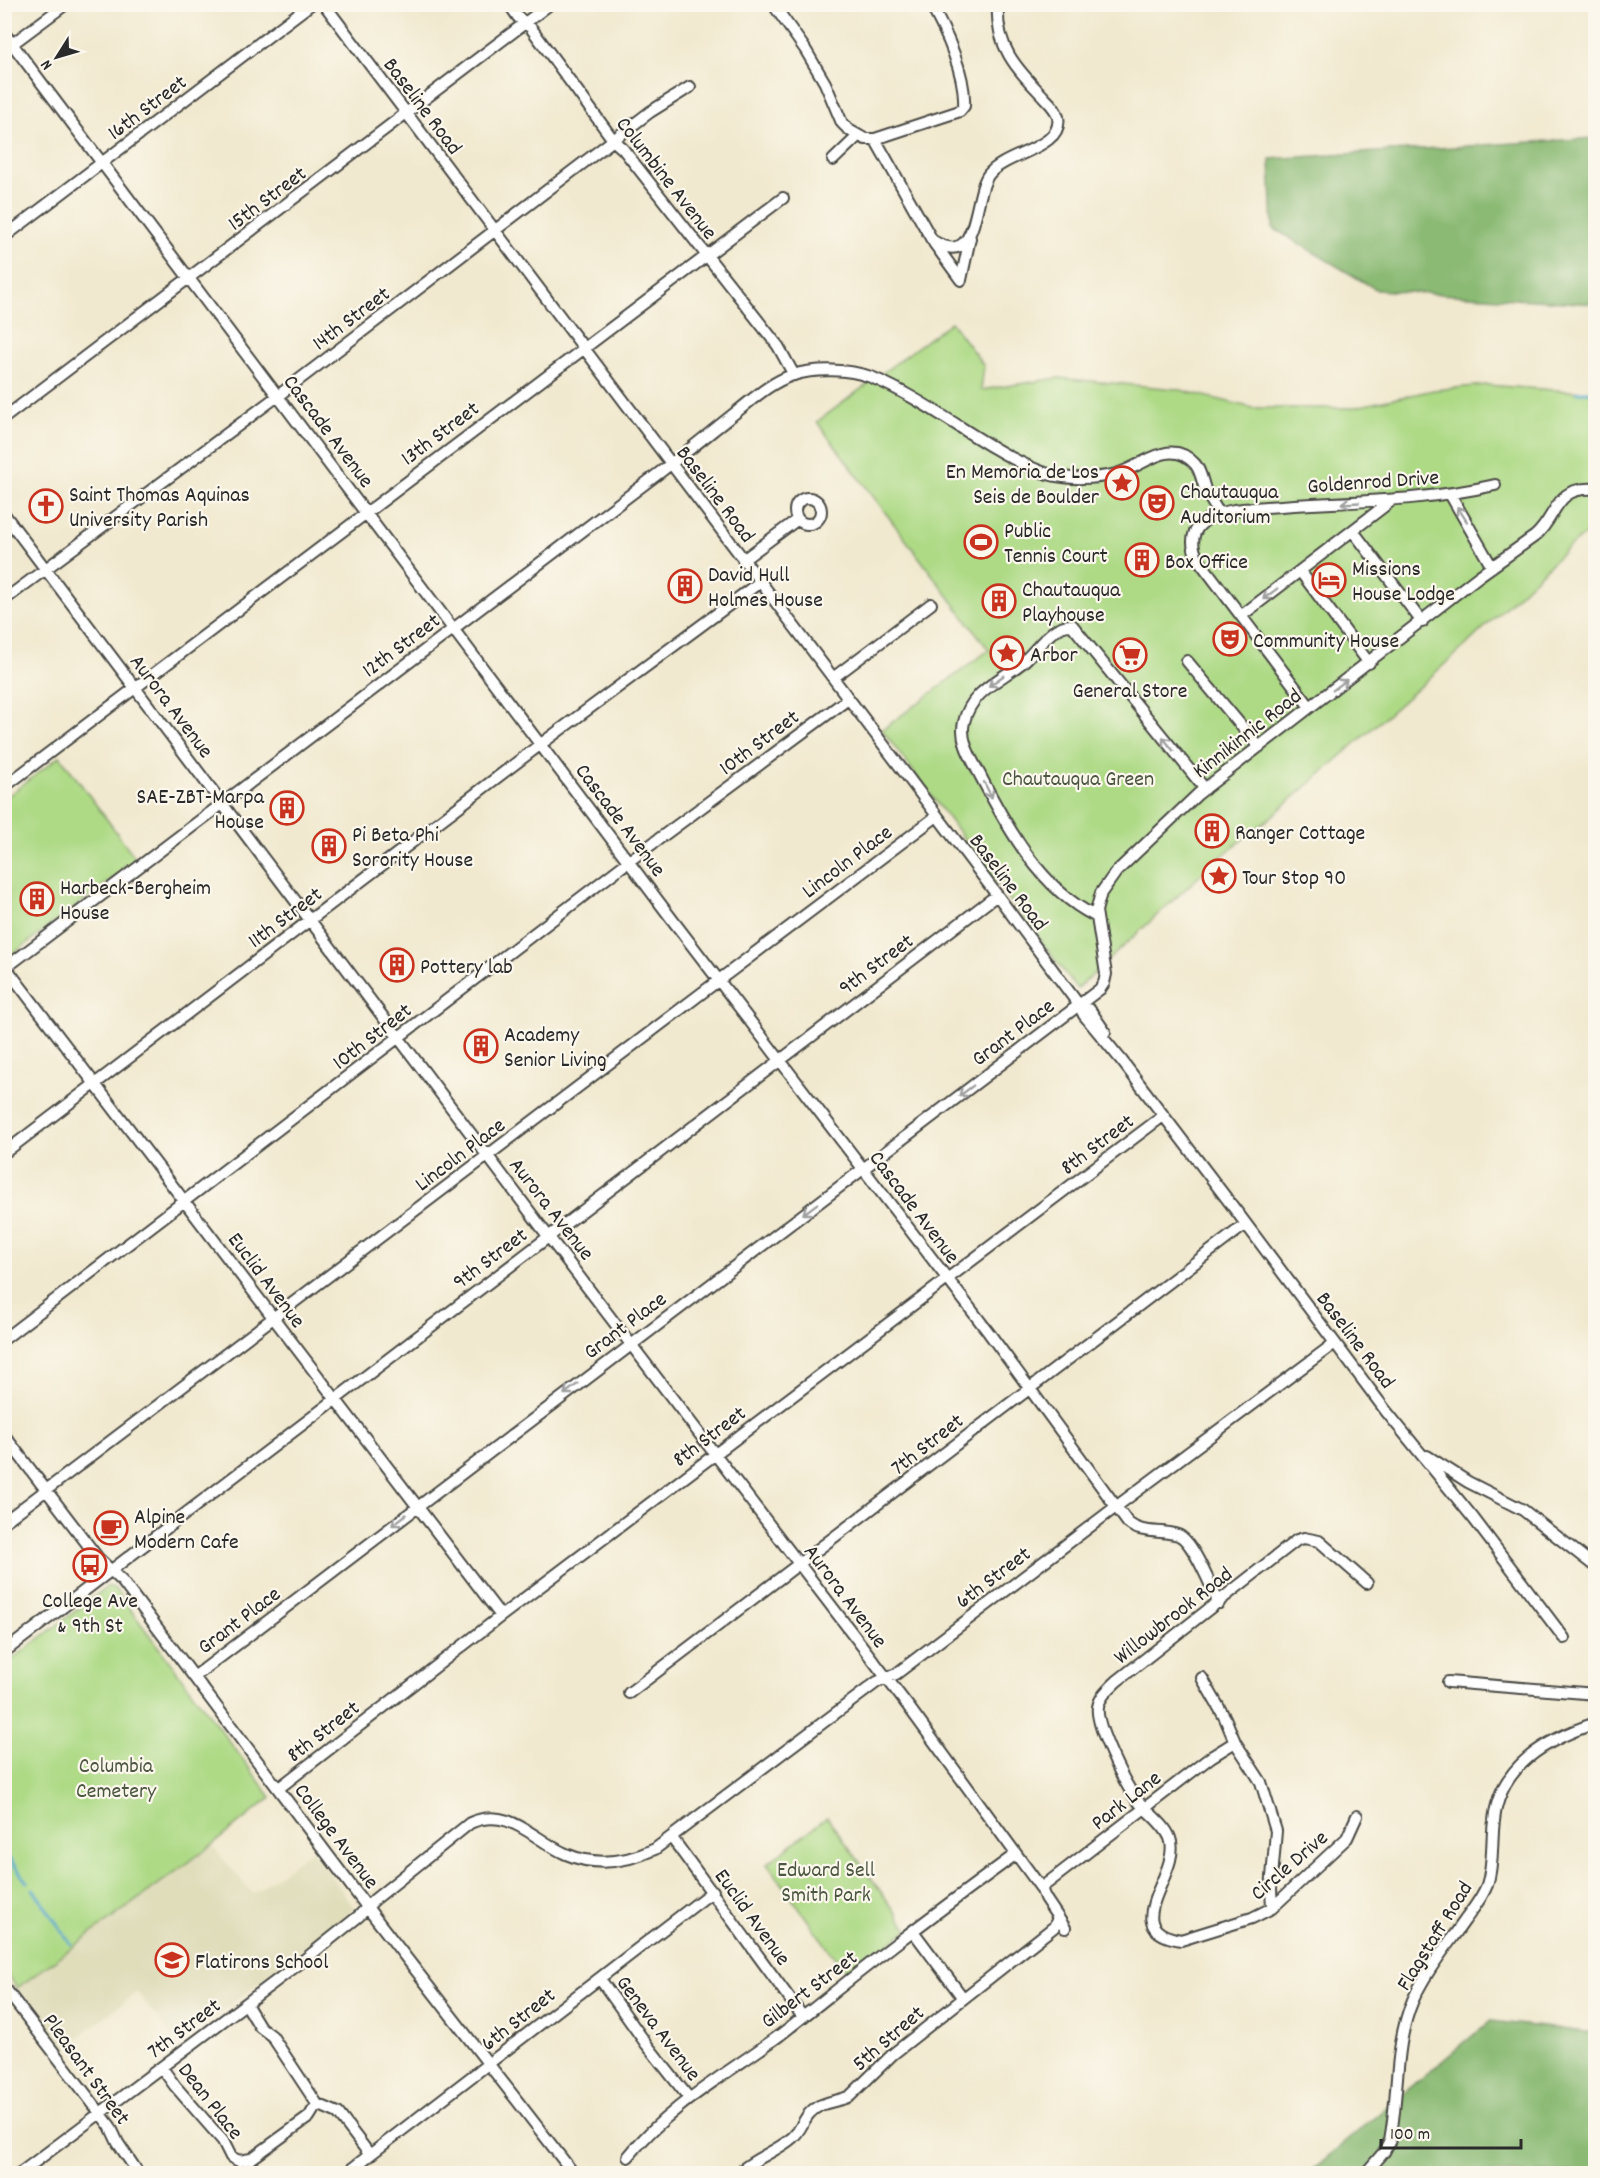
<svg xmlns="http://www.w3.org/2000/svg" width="1600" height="2178" font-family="Dekko,sans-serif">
	<rect width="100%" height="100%" fill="#fbf7ec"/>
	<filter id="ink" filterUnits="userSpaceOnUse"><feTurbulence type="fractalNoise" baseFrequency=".0167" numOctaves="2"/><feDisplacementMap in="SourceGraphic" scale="12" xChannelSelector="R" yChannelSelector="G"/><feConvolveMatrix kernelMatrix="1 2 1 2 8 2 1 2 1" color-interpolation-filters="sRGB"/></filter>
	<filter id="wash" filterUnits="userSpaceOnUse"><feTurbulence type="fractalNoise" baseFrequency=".008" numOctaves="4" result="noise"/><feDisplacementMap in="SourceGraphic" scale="24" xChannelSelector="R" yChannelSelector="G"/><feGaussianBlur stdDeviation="1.35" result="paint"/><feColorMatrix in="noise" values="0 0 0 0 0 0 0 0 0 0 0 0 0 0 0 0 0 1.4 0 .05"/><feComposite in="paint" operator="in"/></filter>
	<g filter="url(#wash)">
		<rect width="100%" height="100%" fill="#f1e9cf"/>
		<path fill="#e0ddbb" d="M212,1845L253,1894L312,1850L355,1909L178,2045L137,1992L62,2050L17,1988Z"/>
		<path fill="#aeda86" stroke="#6c8258" stroke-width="1.5" d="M951,322L984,366L981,390L1058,378L1176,389L1253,408H1351L1434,390L1487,385L1595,393V527L1565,550L1463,648L1323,772L1271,817L1218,859L1077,989L882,730L989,650L817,422Z
			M60,756L137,860L9,957L4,951L5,798Z
			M108,1586L114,1588L118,1593L271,1797L212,1845L17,1988L4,1971L5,1665Z
			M827,1817L908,1929L848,1976L767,1864Z"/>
		<path fill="#8aba73" stroke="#5a724f" stroke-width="1.5" d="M1595,138V304L1377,290L1273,228L1270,159Z
			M1490,2021L1595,2033V2173L1307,2174Z"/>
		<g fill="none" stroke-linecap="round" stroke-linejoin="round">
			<path stroke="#52a5cd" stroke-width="3" d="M1577,392H1596
				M4,1852L27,1882
				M33,1889L71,1944"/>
		</g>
	</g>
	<g filter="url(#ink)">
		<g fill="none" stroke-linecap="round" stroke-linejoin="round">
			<g stroke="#494844" stroke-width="14">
				<path id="minor" d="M324,4L997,895L1079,1005L1084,1015L1122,1061L1240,1216L1386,1411L1474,1519L1564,1638
					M509,4L518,17L531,28L614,141L623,149L778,346L794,375
					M773,4L805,49L825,83L842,123L849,130L865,139H875L960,111L964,106C966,75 946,31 930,4
					M4,33L674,922L989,1333L1128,1523C1143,1535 1161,1529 1178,1535C1193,1540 1211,1588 1219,1603
					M4,50L66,4
					M875,139L932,240C981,272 972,195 989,174C1006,153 1064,148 1058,117C1056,108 1048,102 1042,95C1016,68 995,46 998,4
					M833,160L858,136
					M4,237L311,4
					M934,243L961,280L970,238
					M4,418L550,4
					M1450,494L1492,567
					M795 511a13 13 0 1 1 26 0a13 13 0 1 1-26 0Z
					M4,514L548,1236L908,1706L1041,1888L1045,1898L1065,1928
					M1353,531L1422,622
					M743,560L798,519
					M1300,571L1369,663
					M4,600L279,395L650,112L690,87
					M1241,616L1391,501
					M1187,661L1259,747
					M833,678L931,604
					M1310,707L1198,559C1182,528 1208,515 1234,510C1321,500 1409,505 1495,485
					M4,787L783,198
					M1095,916C1041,889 1008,829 981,777C973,761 959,741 964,722C971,691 1001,680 1023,662C1037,650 1053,623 1072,625L1205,789
					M4,965L501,1616
					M4,969L663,470C687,452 711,432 735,413C753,399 771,382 793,375C817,368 848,369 871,377C913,394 955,425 994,448C1011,458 1029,468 1048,474C1069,480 1095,479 1116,474C1143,467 1170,436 1195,464C1201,471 1202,481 1205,489C1209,498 1214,505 1219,513
					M1079,1005L1090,1010L1105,1032
					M4,1153L541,744L760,582
					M4,1339L629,861L848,699
					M4,1435L98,1558L122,1581L373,1915L574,2174
					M1427,1456L1468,1482L1523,1510L1596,1567
					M4,1522L719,980L937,816
					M4,1652L997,895
					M194,1677L1100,989L1104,983L1106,974L1096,911L1101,893L1116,872L1198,794L1479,576L1535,536C1559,515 1553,486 1596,489
					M1202,1678L1225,1718L1235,1742L1261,1782L1276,1831L1271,1889L1272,1908
					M1448,1682L1596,1694
					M629,1693L1246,1224
					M279,1788L501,1616L1163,1116
					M1357,1816L1347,1838L1272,1908L1252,1918L1181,1940C1114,1930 1183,1873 1170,1838C1164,1823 1147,1812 1137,1800C1125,1785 1095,1725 1098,1707C1100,1696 1109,1689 1117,1681L1297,1540L1304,1538L1319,1541L1367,1583
					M672,1838L803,2017
					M1041,1888L1211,1757L1235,1742
					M913,1931L963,1998
					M600,1979L647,2045L689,2098
					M4,1987L110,2126L118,2143L139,2174
					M246,2004L260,2027L272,2036L317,2104L338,2113L370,2155
					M162,2068L175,2086L223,2141L231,2157L239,2161L251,2159L309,2117L317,2104
					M628,2157C668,2106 727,2074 780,2035C821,2003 861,1970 902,1939C940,1910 978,1882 1016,1854
					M19,2174L304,1960L359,1916L374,1900L470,1823C510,1806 532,1839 566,1854C596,1867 627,1862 655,1849L877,1682L896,1674L1117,1506L1335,1343
					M345,2174L713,1891
					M737,2174C754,2158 776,2152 792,2138C804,2128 803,2114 819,2106C829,2101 840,2101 850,2096L893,2054L1054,1927L1058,1918
					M1365,2174L1384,2152L1390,2140C1399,2094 1394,2044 1413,2000C1426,1971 1447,1946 1465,1920C1473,1909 1482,1898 1487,1885C1494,1864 1491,1842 1494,1821C1499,1766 1547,1739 1596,1723"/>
			</g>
			<use href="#minor" stroke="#fff" stroke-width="10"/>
		</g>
		<defs><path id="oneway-shaft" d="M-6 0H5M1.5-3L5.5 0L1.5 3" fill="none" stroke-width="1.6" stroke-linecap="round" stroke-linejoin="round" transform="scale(1.5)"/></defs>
		<g stroke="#a0a0a0">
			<use href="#oneway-shaft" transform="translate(1350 503) rotate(177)"/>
			<use href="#oneway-shaft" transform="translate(1462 514) rotate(-123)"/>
			<use href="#oneway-shaft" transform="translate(1270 594) rotate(143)"/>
			<use href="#oneway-shaft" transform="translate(996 681) rotate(145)"/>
			<use href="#oneway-shaft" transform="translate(1340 685) rotate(-37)"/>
			<use href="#oneway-shaft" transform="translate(1168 744) rotate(-128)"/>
			<use href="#oneway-shaft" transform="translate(988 790) rotate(63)"/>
			<use href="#oneway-shaft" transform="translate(966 1091) rotate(143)"/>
			<use href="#oneway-shaft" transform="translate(810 1209) rotate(143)"/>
			<use href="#oneway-shaft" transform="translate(571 1389) rotate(143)"/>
			<use href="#oneway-shaft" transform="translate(399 1520) rotate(142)"/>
		</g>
	</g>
	<defs>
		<g id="sight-ring" transform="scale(1.725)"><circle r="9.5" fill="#fbf7ec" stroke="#c8321e" stroke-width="1.5"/><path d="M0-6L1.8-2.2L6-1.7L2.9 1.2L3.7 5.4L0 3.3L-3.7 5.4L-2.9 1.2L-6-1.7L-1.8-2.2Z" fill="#c8321e"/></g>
		<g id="theatre-ring" transform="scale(1.725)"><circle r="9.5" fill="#fbf7ec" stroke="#c8321e" stroke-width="1.5"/><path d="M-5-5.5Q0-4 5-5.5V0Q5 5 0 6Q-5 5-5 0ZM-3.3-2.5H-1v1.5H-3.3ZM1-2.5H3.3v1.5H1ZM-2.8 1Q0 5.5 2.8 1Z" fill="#c8321e"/></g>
		<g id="church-ring" transform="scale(1.725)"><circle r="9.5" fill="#fbf7ec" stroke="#c8321e" stroke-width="1.5"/><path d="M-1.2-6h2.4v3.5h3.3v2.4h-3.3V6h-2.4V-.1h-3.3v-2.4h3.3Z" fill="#c8321e"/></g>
		<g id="stadium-ring" transform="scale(1.725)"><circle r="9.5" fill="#fbf7ec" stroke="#c8321e" stroke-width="1.5"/><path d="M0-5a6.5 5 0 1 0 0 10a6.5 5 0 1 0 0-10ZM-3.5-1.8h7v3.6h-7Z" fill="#c8321e"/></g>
		<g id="building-ring" transform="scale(1.725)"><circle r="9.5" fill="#fbf7ec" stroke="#c8321e" stroke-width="1.5"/><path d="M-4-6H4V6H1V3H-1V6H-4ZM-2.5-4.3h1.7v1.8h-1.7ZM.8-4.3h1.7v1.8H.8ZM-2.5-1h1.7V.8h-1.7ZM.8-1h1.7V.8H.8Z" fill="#c8321e"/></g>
		<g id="hotel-ring" transform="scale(1.725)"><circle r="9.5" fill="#fbf7ec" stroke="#c8321e" stroke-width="1.5"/><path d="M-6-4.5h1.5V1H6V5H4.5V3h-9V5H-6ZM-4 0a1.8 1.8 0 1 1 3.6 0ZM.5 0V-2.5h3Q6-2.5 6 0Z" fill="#c8321e"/></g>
		<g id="supermarket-ring" transform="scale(1.725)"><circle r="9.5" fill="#fbf7ec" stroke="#c8321e" stroke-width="1.5"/><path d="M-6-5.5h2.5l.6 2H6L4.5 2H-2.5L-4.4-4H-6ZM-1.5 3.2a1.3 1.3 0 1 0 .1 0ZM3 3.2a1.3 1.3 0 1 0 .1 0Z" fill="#c8321e"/></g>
		<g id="cafe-ring" transform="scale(1.725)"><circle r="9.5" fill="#fbf7ec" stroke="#c8321e" stroke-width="1.5"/><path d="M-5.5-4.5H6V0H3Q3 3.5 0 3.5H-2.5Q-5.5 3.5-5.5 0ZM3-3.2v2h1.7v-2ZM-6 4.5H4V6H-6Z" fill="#c8321e"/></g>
		<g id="bus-ring" transform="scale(1.725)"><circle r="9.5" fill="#fbf7ec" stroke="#c8321e" stroke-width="1.5"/><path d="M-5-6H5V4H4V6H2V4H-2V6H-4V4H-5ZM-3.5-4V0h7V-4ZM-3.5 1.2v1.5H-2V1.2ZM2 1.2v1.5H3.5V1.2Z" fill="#c8321e"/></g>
		<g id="school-ring" transform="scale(1.725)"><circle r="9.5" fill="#fbf7ec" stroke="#c8321e" stroke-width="1.5"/><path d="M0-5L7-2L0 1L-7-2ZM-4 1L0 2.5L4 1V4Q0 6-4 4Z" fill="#c8321e"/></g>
	</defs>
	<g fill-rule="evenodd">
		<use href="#sight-ring" x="1122" y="483"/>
		<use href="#theatre-ring" x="1157" y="503"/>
		<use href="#church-ring" x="46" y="506"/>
		<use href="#stadium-ring" x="981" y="542"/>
		<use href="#building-ring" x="1142" y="560"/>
		<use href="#hotel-ring" x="1329" y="580"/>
		<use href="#building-ring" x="685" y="586"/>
		<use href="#building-ring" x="999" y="601"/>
		<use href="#theatre-ring" x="1230" y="639"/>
		<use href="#sight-ring" x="1007" y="653"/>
		<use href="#supermarket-ring" x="1130" y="655"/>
		<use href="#building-ring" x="287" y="808"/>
		<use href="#building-ring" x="1212" y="831"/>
		<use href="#building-ring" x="329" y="846"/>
		<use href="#sight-ring" x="1219" y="876"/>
		<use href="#building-ring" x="37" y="899"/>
		<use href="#building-ring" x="397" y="965"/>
		<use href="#building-ring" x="481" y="1046"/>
		<use href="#cafe-ring" x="111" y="1528"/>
		<use href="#bus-ring" x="90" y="1565"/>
		<use href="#school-ring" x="172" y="1960"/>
	</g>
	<g text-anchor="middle" stroke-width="4.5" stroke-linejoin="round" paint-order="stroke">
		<g font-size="22" fill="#2b2b2b" stroke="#fbf7ec">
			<text transform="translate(424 105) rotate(53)" y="8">Baseline Road</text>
			<text transform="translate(146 106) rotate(-37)" y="8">16th Street</text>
			<text transform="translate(668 177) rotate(52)" y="8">Columbine Avenue</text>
			<text transform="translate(266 197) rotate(-37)" y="8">15th Street</text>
			<text transform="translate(350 317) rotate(-37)" y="8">14th Street</text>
			<text transform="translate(330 430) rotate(53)" y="8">Cascade Avenue</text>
			<text transform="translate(439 432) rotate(-37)" y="8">13th Street</text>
			<text transform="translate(1373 480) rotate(-4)" y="8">Goldenrod Drive</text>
			<text transform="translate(717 493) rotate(53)" y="8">Baseline Road</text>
			<text transform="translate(400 644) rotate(-37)" y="8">12th Street</text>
			<text transform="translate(173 705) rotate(53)" y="8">Aurora Avenue</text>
			<text transform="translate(1246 732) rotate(-38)" y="8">Kinnikinnic Road</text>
			<text transform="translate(758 741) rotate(-37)" y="8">10th Street</text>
			<text transform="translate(622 819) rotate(53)" y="8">Cascade Avenue</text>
			<text transform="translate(846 860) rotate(-37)" y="8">Lincoln Place</text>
			<text transform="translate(1010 881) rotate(53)" y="8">Baseline Road</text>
			<text transform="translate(284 916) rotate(-37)" y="8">11th Street</text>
			<text transform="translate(875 963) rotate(-37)" y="8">9th Street</text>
			<text transform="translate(1012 1031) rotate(-37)" y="8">Grant Place</text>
			<text transform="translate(371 1035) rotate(-38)" y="8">10th Street</text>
			<text transform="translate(1096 1143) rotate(-37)" y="8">8th Street</text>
			<text transform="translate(459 1153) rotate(-37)" y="8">Lincoln Place</text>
			<text transform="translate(916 1206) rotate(53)" y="8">Cascade Avenue</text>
			<text transform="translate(553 1208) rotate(52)" y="8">Aurora Avenue</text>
			<text transform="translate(489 1257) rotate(-37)" y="8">9th Street</text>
			<text transform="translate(268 1279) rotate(53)" y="8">Euclid Avenue</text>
			<text transform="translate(624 1324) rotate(-37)" y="8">Grant Place</text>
			<text transform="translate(1357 1339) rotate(53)" y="8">Baseline Road</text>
			<text transform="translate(708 1435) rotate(-37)" y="8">8th Street</text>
			<text transform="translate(926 1443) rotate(-38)" y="8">7th Street</text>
			<text transform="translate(992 1576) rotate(-37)" y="8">6th Street</text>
			<text transform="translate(847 1595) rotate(53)" y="8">Aurora Avenue</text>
			<text transform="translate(1172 1614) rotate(-38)" y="8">Willowbrook Road</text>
			<text transform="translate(238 1619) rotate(-37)" y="8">Grant Place</text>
			<text transform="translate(322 1730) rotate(-38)" y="8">8th Street</text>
			<text transform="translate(1125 1799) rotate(-38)" y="8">Park Lane</text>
			<text transform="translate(338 1835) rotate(53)" y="8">College Avenue</text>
			<text transform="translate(1288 1864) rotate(-41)" y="8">Circle Drive</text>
			<text transform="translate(754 1916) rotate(54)" y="8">Euclid Avenue</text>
			<text transform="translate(1433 1935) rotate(-58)" y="8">Flagstaff Road</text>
			<text transform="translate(808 1988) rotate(-37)" y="8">Gilbert Street</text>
			<text transform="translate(517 2018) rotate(-38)" y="8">6th Street</text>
			<text transform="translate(183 2027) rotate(-37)" y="8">7th Street</text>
			<text transform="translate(660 2027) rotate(53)" y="8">Geneva Avenue</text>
			<text transform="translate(887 2037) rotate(-41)" y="8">5th Street</text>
			<text transform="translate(88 2068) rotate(54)" y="8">Pleasant Street</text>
			<text transform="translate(212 2100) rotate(52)" y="8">Dean Place</text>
		</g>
		<g font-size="22" fill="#2b2b2b" stroke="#fbf7ec" text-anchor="start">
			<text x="1099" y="478" text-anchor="end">En Memoria de Los<tspan x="1099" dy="25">Seis de Boulder</tspan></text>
			<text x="1180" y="498">Chautauqua<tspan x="1180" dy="25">Auditorium</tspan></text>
			<text x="69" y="501">Saint Thomas Aquinas<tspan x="69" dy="25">University Parish</tspan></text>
			<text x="1004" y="537">Public<tspan x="1004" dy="25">Tennis Court</tspan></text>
			<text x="1165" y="568">Box Office</text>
			<text x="1352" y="575">Missions<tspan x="1352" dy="25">House Lodge</tspan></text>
			<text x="708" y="581">David Hull<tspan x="708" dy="25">Holmes House</tspan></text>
			<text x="1022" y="596">Chautauqua<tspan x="1022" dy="25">Playhouse</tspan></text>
			<text x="1253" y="647">Community House</text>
			<text x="1030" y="661">Arbor</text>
			<text x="1130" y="697" text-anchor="middle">General Store</text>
			<text x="264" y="803" text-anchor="end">SAE-ZBT-Marpa<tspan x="264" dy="25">House</tspan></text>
			<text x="1235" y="839">Ranger Cottage</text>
			<text x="352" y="841">Pi Beta Phi<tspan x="352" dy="25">Sorority House</tspan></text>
			<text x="1242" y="884">Tour Stop 90</text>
			<text x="60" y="894">Harbeck-Bergheim<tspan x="60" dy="25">House</tspan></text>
			<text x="420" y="973">Pottery lab</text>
			<text x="504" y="1041">Academy<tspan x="504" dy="25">Senior Living</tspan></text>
			<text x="134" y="1523">Alpine<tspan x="134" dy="25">Modern Cafe</tspan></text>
			<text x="90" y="1607" text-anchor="middle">College Ave<tspan x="90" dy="25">&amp; 9th St</tspan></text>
			<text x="195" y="1968">Flatirons School</text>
		</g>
		<g font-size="22" fill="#4c5742" stroke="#fbf7ec">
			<text x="1078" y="785">Chautauqua Green</text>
			<text x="116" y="1772">Columbia<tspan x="116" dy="25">Cemetery</tspan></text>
			<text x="826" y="1876">Edward Sell<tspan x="826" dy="25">Smith Park</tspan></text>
		</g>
	</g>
	<rect width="1600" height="2178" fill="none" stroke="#fbf7ec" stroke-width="24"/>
	<g transform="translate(57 57) rotate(233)" stroke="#fbf7ec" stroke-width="4.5" paint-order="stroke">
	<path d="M0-4.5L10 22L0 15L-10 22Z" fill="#2b2b2b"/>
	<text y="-9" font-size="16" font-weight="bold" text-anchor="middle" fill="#2b2b2b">N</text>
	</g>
	<path d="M1381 2139v9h140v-9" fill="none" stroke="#2b2b2b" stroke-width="3"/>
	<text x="1390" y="2139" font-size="18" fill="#2b2b2b" stroke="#fbf7ec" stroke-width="4.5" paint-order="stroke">100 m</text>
</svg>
